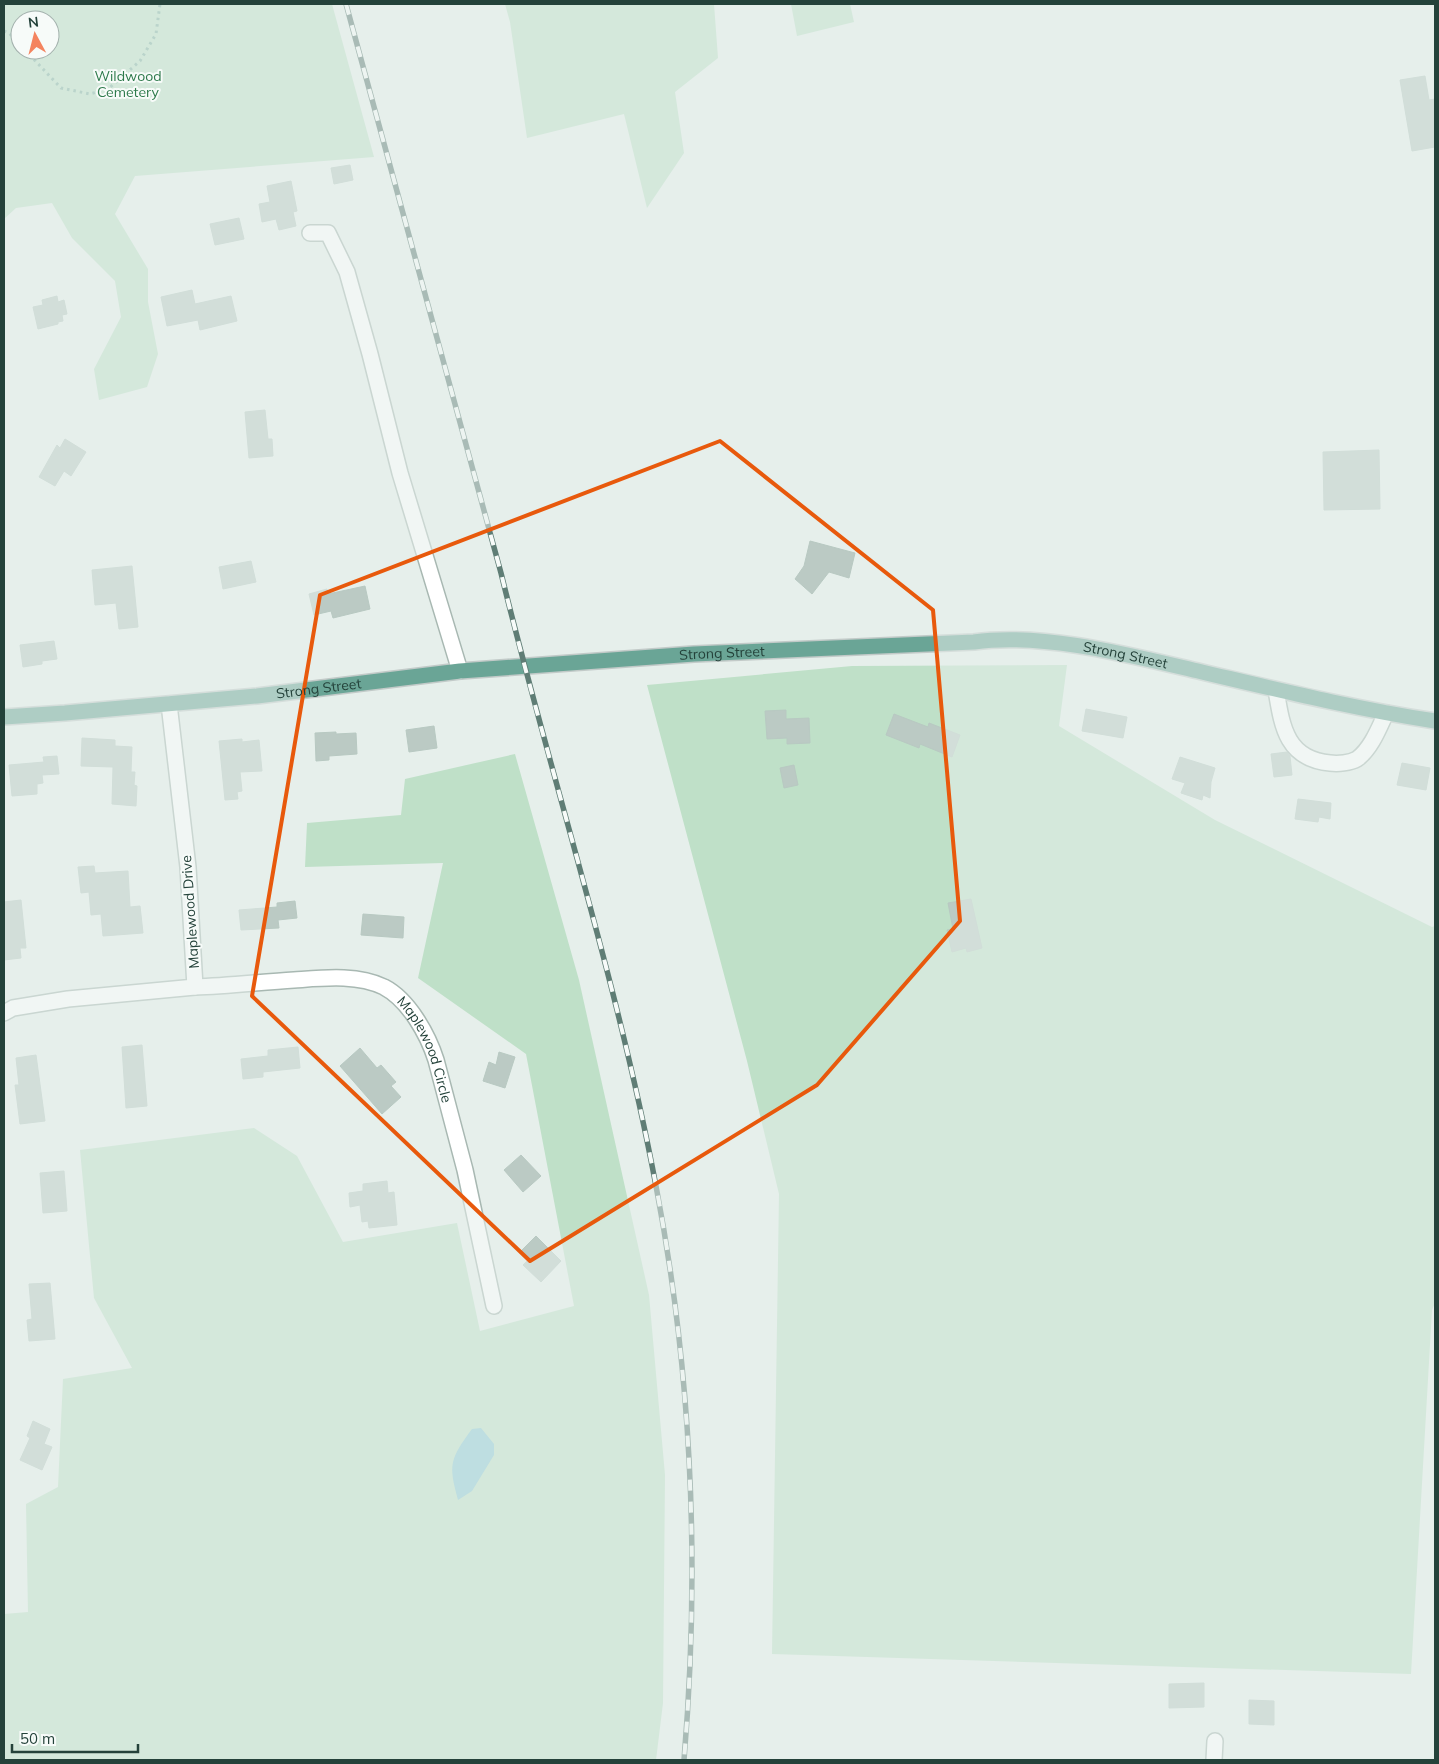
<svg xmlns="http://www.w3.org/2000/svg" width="1439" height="1764" font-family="Mulish,sans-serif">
	<rect width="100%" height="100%" fill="#e6efeb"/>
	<path fill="#bfe0c8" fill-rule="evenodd" d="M4,4H332L374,157L135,176L115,214L148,269V302L158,354L147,387L99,400L94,369L121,317L115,281L72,238L52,203L16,208L4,219ZM20,20H50V50H20Z
		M505,4H714L718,58L675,92L684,153L647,208L624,114L527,138L510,22Z
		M791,4H850L854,22L797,36Z
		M1067,665L1059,726L1215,820L1432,927L1435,926V1303L1432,1310L1411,1674L772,1654L779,1194L747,1061L647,685L852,666Z
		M515,754L579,980L649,1295L665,1475L663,1703L656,1760H4V1614L28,1612L26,1504L58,1487L63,1379L132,1368L94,1298L80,1150L254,1128L297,1156L343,1242L457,1223L480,1331L574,1306L526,1054L418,978L443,863L305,867L307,823L401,815L405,779Z"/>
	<path fill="#8ec9d4" d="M481,1428L494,1444V1455L472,1491L458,1500C448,1464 450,1459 472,1429Z"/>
	<path fill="#bbcac4" stroke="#b8c9c2" d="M1425,76L1429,100L1435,99V147L1412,151L1400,80Z
		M350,165L353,180L334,184L331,168Z
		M291,181L297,211L293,212L296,226L279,230L276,219L262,222L259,204L270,202L267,186Z
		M239,218L244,239L215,245L210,224Z
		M192,290L195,304L231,296L237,321L200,330L198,320L167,326L161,297Z
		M57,296L58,302L64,300L67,314L62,315L63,321L58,322V324L38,329L33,307L43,305L42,300Z
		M265,410L268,439H272L273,456L249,458L245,412Z
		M65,439L86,452L71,476L64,471L55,486L39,477L57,445L60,448Z
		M1379,450L1380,509L1324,510L1323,452Z
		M810,541L855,553L849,578L829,572L812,594L795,579L804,566Z
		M251,561L256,582L223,589L219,567Z
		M132,566L138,627L119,629L116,603L95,605L92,570Z
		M365,586L370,609L333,618L331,611L314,615L309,594L327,589L328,594Z
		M54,641L57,659L42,661V664L23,667L20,645Z
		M1086,709L1127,717L1123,738L1082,731Z
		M786,710V719L809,718L810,743L787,744V738L767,739L765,711Z
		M894,714L928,727L929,723L960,735L952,757L920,744L919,748L886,735Z
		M434,726L437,748L409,752L406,730Z
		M336,732V734L356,733L357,754L329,756V760L316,761L315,733Z
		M82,738L115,740V746L132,747L131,772H135L134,785L137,786L136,806L112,804L113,767L81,766Z
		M242,739V742L259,740L262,771L240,772L242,791L237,792L238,799L225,800L219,741Z
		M1287,752L1290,756L1292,775L1274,777L1271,754Z
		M57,756L59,774L42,775L43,783L37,784V794L12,796L9,765L44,762L43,757Z
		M1180,757L1215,768L1211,782L1210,798L1203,795L1202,800L1181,793L1185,783L1172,779Z
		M1402,763L1430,768L1426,790L1397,785Z
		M794,765L798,785L784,788L780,768Z
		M1298,799L1331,803L1330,819L1319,817L1318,822L1295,819Z
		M94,866L95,873L128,871L130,907L140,906L143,933L103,936L101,914L91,915L89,892L81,893L78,867Z
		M971,899L982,948L967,952L966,948L952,952L947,930L953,929L948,903Z
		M21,900L26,948H20L21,958L4,960V902Z
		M295,901L297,918L278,920L279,928L241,930L239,910L277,907V903Z
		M363,914L404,917L403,938L361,935Z
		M142,1045L147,1106L126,1108L122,1047Z
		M298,1047L300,1068L263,1072V1077L243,1079L241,1059L268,1056V1050Z
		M360,1048L377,1068L381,1065L396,1082L391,1086L401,1097L382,1114L340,1066Z
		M499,1052L515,1057L505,1088L483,1081L489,1062L496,1065Z
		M36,1055L45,1121L20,1124L15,1085H19L16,1058Z
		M521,1155L541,1176L523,1192L504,1170Z
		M64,1171L67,1211L43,1213L40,1173Z
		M387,1181L388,1193L394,1192L397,1225L369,1228L368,1221L362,1222L360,1205L350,1207L349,1193L363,1191V1184Z
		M536,1236L561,1261L541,1282L523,1265L528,1260L520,1252Z
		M50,1283L55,1339L29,1341L27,1320L32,1319L29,1284Z
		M33,1421L50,1429L44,1444L52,1447L42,1470L20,1460L30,1438L27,1436Z
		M1204,1683V1707L1169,1708V1684Z
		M1249,1700L1274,1701V1725L1249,1724Z"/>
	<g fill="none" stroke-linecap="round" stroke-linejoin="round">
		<g stroke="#a8b8b2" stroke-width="18">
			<g id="minor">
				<path d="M310,233H328L347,272L370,354L400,473L460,671"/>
				<path d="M1276,690C1282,726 1286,759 1330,763C1338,764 1350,763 1357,759C1371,749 1379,728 1386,713"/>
				<path id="s1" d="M195,987C228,986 261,982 294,980C323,978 357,974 384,987C409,1000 428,1035 436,1060L465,1170L494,1306"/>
				<path d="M4,1013L13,1008L68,999L195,987L188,867L169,704"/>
				<path d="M1214,1760L1215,1741"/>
			</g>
		</g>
		<g stroke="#c2cac8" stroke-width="18">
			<g id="major">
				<path id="s2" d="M4,717L65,713L257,696L460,671L694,654L974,642C1044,632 1133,656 1202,672C1279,690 1356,709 1435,721"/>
			</g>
		</g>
		<path stroke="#86b3a5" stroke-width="3" stroke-dasharray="2.5 4" stroke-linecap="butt" d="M4,31L9,33L20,45
			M25,50L61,88L90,94L108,89L140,61L156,34L160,4"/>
		<use href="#minor" stroke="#fff" stroke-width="15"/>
		<use href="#major" stroke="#6aa596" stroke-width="15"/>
		<g stroke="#5f7d75" stroke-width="5.5">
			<path id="rail" d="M346,4L501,573C551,778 617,979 656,1186C692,1374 700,1569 684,1760"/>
		</g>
		<use href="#rail" stroke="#f7fbf9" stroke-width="4" stroke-dasharray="11" stroke-linecap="butt"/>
	</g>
	<path d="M0 0H1439V1764H0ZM720,441L933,610L960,921L817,1085L530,1261L252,996L320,595Z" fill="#e6efeb" fill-opacity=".55" fill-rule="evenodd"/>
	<path fill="none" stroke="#e8590c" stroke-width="4" stroke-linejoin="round" d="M720,441L933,610L960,921L817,1085L530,1261L252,996L320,595Z"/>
	<g text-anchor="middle" stroke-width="4" stroke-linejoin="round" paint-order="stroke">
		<g font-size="14" fill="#2d7a4b" stroke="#f7fbf9">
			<text x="128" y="81">Wildwood<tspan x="128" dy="16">Cemetery</tspan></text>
		</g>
		<g font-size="14" fill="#24423a" stroke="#f7fbf9">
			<text dy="5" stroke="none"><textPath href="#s2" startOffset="721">Strong Street</textPath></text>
			<text dy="5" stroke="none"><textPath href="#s2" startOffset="1126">Strong Street</textPath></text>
			<text dy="5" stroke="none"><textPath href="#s2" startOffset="316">Strong Street</textPath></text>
			<text transform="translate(190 912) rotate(-94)" y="5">Maplewood Drive</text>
			<text dy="5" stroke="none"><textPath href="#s1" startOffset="268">Maplewood Circle</textPath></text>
		</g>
	</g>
	<rect width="1439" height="1764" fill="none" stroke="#24423a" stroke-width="10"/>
	<g transform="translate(35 35) rotate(353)"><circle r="24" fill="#f7fbf9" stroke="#a3b1ad"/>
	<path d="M0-4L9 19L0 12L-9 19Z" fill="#f4845f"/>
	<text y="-8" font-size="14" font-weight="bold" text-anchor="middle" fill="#24423a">N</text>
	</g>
	<path d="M12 1744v8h126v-8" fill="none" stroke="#24423a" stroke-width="2.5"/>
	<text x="20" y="1744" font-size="15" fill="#24423a" stroke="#f7fbf9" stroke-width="4" paint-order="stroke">50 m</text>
</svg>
